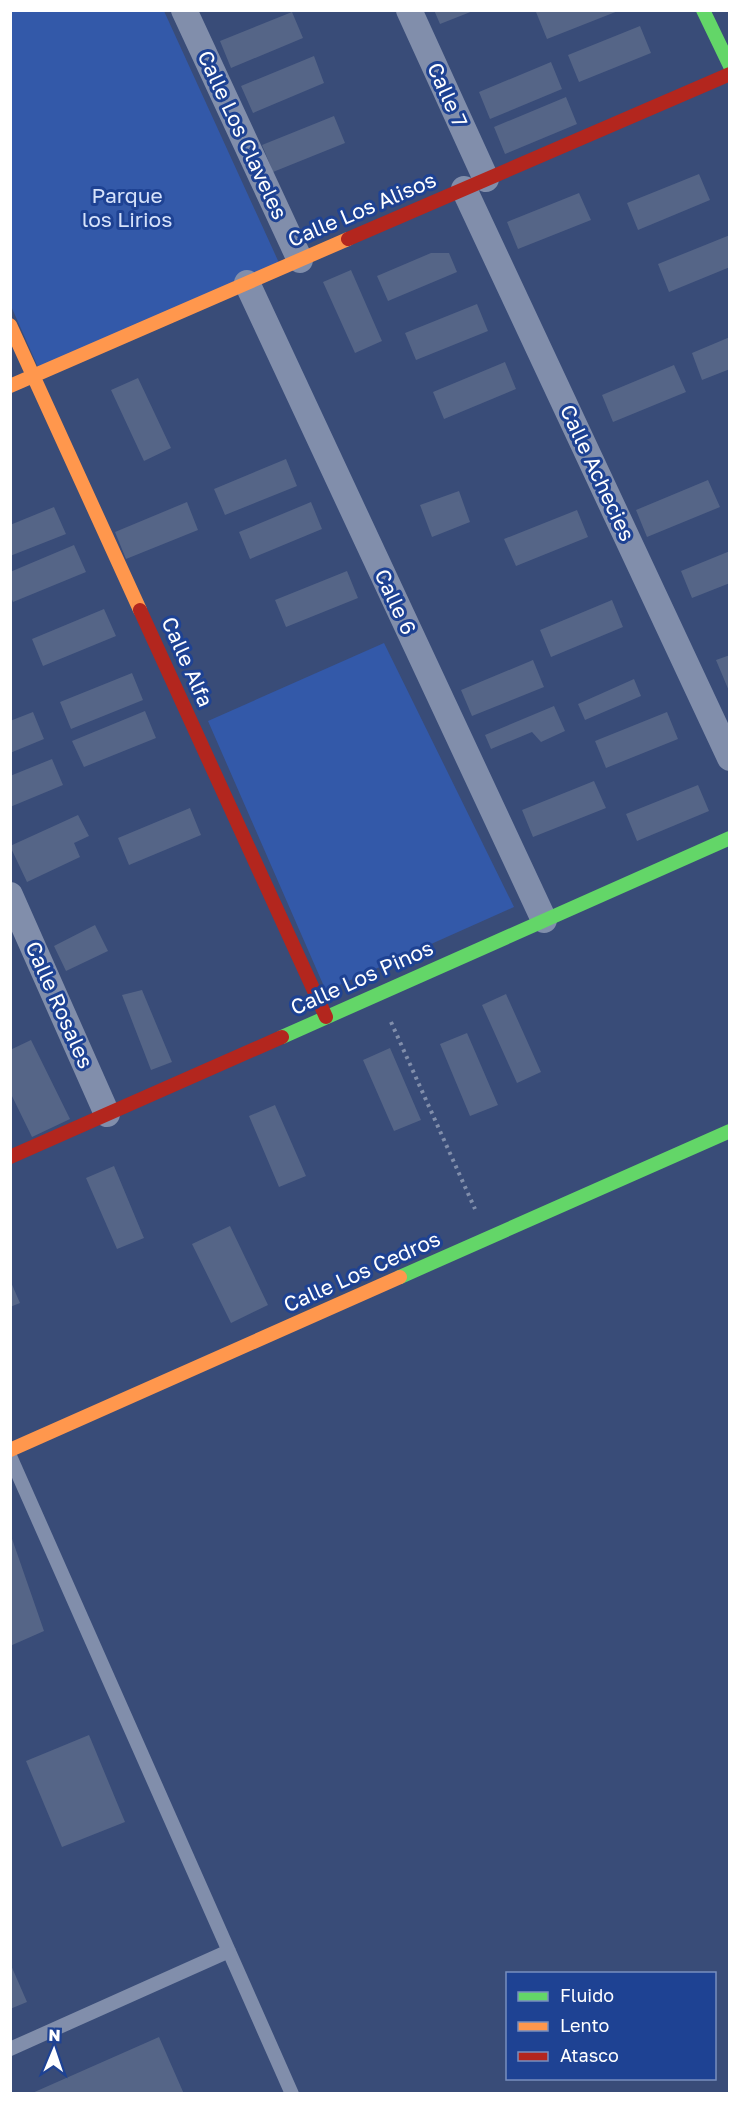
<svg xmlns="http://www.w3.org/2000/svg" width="740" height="2104" font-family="'Golos Text',sans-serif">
	<rect width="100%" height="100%" fill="#394c78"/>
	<path fill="#3359a9" d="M10,11H164L280,265L41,374L11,306Z
		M384,643L514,907L326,991L208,721Z"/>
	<path fill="#556587" d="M434,10H473V11L440,24Z
		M540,10H618V11L547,39L536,12Z
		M292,12L303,38L231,68L220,41Z
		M640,26L651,53L579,82L568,55Z
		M314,56L324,83L253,113L241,86Z
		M551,62L562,89L490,119L479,92Z
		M566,97L577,124L505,154L494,127Z
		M334,116L345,143L273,172L262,145Z
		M699,174L710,200L638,230L627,203Z
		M579,193L591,220L518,249L507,222Z
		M730,235V267L669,292L658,264Z
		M431,253H449L457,272L388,301L377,276Z
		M351,270L382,341L355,353L323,282Z
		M477,304L488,331L416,360L405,333Z
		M730,337V369L702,380L692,353Z
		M505,362L516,389L444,419L433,392Z
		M674,365L686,392L613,422L602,395Z
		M138,378L171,448L144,461L111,390Z
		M286,459L297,486L225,515L214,489Z
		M708,480L720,507L647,537L636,510Z
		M459,491L470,522L432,537L420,505Z
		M187,502L198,530L126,559L115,532Z
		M311,502L322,529L250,559L239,532Z
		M54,507L66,534L10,556V525Z
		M577,510L588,537L516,566L504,539Z
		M74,545L86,572L13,602L10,595V572Z
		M730,551V583L692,598L681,571Z
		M347,571L358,598L286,627L275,600Z
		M612,600L623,627L551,657L540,630Z
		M104,609L116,636L43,666L32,639Z
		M730,655V691H729L716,660Z
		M533,660L544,687L472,716L461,690Z
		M132,673L143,700L71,729L60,702Z
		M634,679L641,696L585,720L578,704Z
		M554,706L565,731L541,742L532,732L491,749L485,735Z
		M145,711L156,738L84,767L72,741Z
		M33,712L44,739L10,753V721Z
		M667,712L678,739L606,768L595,741Z
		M52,759L63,785L10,807V776Z
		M594,781L606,808L533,837L522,810Z
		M698,785L709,811L637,841L626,814Z
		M190,808L201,835L129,865L118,838Z
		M78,815L89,836L74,843L80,857L27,882L10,846Z
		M95,925L108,951L66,971L54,946Z
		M142,990L172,1062L151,1070L122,995Z
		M506,994L541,1072L517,1083L482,1005Z
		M467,1033L498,1105L470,1116L440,1044Z
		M31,1040L70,1119L32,1137L10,1092V1050Z
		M390,1048L421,1120L394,1131L363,1060Z
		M275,1105L306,1176L279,1187L249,1116Z
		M114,1166L144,1238L117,1249L86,1178Z
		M230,1226L268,1305L231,1323L192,1244Z
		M10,1280L20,1303L10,1307Z
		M10,1533L44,1631L10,1646Z
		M89,1735L125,1822L62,1847L26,1761Z
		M10,1963L27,2002L10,2009Z
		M159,2037L184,2094H30Z"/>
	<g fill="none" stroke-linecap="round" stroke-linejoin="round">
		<path stroke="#818eab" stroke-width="4" stroke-dasharray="3 4.5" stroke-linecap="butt" d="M391,1022L475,1209"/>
		<path stroke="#818eab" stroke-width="14" d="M10,1456L292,2094
			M10,2049L229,1951"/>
		<path stroke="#818eab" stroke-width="26" d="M184,10L300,260
			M409,10L486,179
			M464,189L730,758
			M247,283L544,920
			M10,895L107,1114"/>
		<path stroke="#63d668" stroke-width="14" d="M703,10L730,66
			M282,1037L730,838
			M400,1277L730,1131"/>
		<path stroke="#ff974d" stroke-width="14" d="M10,325L140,610
			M10,386L348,239
			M10,1450L400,1277"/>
		<path stroke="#b3261e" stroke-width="14" d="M348,239L730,74
			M140,610L326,1017
			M10,1157L282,1037"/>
	</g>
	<g text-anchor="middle" stroke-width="6" stroke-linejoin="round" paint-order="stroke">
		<g font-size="21" fill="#fff" stroke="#1e4293">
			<text transform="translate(447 95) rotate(66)" y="7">Calle 7</text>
			<text transform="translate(242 135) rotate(65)" y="7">Calle Los Claveles</text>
			<text transform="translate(362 210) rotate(-23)" y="7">Calle Los Alisos</text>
			<text transform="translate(597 473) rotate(65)" y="7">Calle Achecies</text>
			<text transform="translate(395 602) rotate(65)" y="7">Calle 6</text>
			<text transform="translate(187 662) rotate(66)" y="7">Calle Alfa</text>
			<text transform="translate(362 978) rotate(-24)" y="7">Calle Los Pinos</text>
			<text transform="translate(59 1005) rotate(66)" y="7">Calle Rosales</text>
			<text transform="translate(362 1272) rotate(-24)" y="7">Calle Los Cedros</text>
		</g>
		<g font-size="21" fill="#d6e2fa" stroke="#1e4293">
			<text x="127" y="203">Parque<tspan x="127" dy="24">los Lirios</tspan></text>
		</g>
	</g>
	<rect width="740" height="2104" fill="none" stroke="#ffffff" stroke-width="24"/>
	<rect x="506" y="1972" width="210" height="108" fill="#1e4293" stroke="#788ebe" stroke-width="1.5"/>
	<rect x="518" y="1992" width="30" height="9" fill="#63d668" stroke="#788ebe" stroke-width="1.5"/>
	<text x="560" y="2002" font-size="18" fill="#ffffff">Fluido</text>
	<rect x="518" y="2022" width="30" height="9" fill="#ff974d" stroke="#788ebe" stroke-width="1.5"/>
	<text x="560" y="2032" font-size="18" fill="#ffffff">Lento</text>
	<rect x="518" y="2052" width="30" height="9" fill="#b3261e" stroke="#788ebe" stroke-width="1.5"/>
	<text x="560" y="2062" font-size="18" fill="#ffffff">Atasco</text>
	<g transform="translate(54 2050) rotate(2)" stroke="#1e4293" stroke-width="4.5" paint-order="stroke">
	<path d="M0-4.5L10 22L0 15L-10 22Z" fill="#ffffff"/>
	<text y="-9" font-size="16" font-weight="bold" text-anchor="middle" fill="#ffffff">N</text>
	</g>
</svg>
